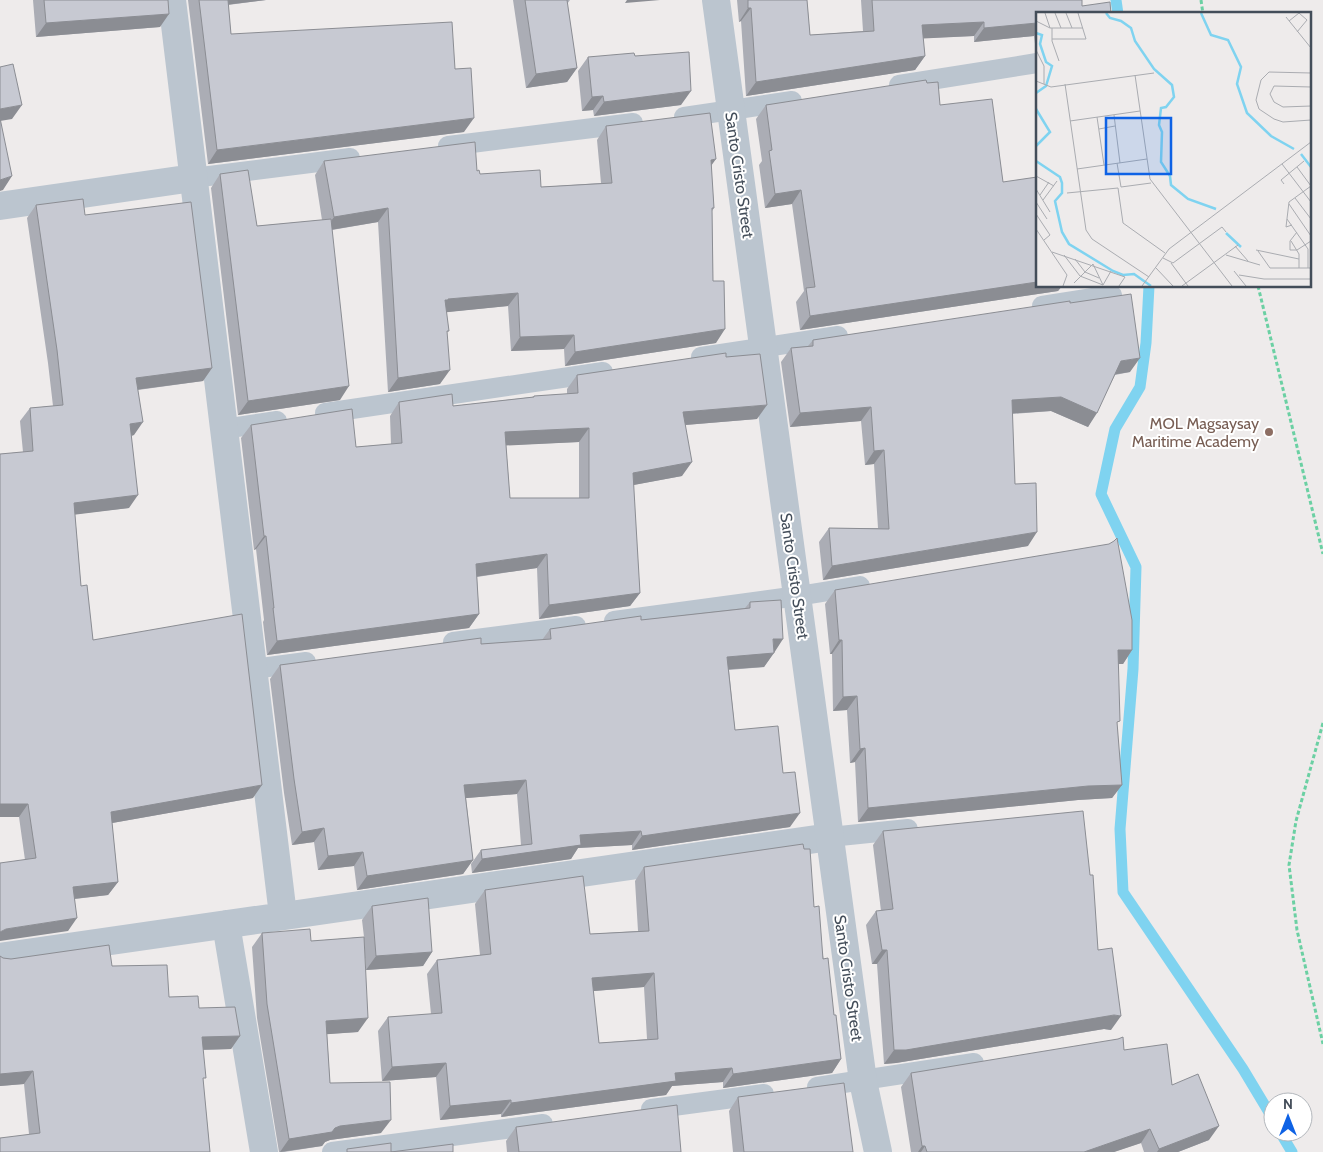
<svg xmlns="http://www.w3.org/2000/svg" width="1323" height="1152" font-family="Cabin,sans-serif">
	<rect width="100%" height="100%" fill="#eeebeb"/>
	<g fill="none" stroke-linecap="round" stroke-linejoin="round">
		<path stroke="#7fd3f0" stroke-width="11" d="M1116,0L1118,14
			M1149,286L1146,343L1140,387L1115,429L1101,494L1136,567L1133,669L1120,829L1123,892L1243,1069L1273,1119
			M1280,1132L1292,1152"/>
		<path stroke="#6bd0a3" stroke-width="3" stroke-dasharray="4 2.5" stroke-linecap="butt" d="M1201,0L1203,14
			M1258,286L1323,554
			M1323,723L1296,821L1289,865L1297,930L1323,1044"/>
		<path stroke="#bbc5cf" stroke-width="20" d="M899,85L1037,63
			M684,117L792,101
			M448,146L633,123
			M193,178L350,158
			M1042,306L1112,295
			M701,357L838,336
			M325,413L603,372
			M224,429L277,421
			M614,621L798,596L860,586
			M453,642L576,626
			M253,669L306,662
			M830,837L908,829
			M817,1087L974,1063
			M651,1109L764,1094
			M332,1152L543,1124"/>
		<path stroke="#bbc5cf" stroke-width="28" d="M172,0L283,915
			M0,206L193,178
			M226,924L264,1152
			M0,957L830,837"/>
		<path stroke="#bbc5cf" stroke-width="28" d="M716,0L863,1081L878,1152"/>
	</g>
	<path fill="#abadb5" fill-rule="evenodd" d="M33,0H168L160,27L36,37Z
		M188,0H266L228,5L231,34L455,69L464,132L208,164Z
		M513,0H570L567,4L577,68L567,82L526,88Z
		M737,0H807L810,35L863,31L861,0H1082L1037,14V51H1036L1034,36L974,42V36L923,38L925,56L915,70L746,96L741,21L739,22Z
		M635,56L681,105L594,116L593,110L582,111L578,71L588,57Z
		M927,83L940,105L1003,182L1037,286H1062L1058,291L800,330L796,302L804,291L792,204L765,208L759,165L762,161L756,119L766,105Z
		M606,126L711,166L714,208L712,211L713,281L716,343L565,366L564,349L511,351L508,306L446,312L449,331L447,332L440,384L388,392L378,222L332,230L340,400L238,415L211,188L220,174L257,226L322,220L315,175L324,161L477,171L480,174L541,187L601,183L597,140Z
		M36,205L85,215L212,368L203,381L138,390L134,435L132,436L129,508L75,514L81,586L93,640L253,798L112,823L118,882L108,895L75,899L68,931L25,860L19,817H0V454L23,452L20,421L30,408L53,406L48,363L27,218Z
		M1070,303L1130,372L1115,375L1088,427L1051,411L1012,414L1015,484L1028,546L823,580L819,542L829,528H878L874,464L865,465L861,421L790,427L781,362L791,348L808,346L813,340Z
		M726,357L757,419L685,425L682,476L633,485L640,593L630,606L539,619L537,568L477,577L479,614L469,628L267,655L263,622L264,620L256,549L254,550L241,438L251,425L356,447L391,444L390,416L399,402L453,406L532,397L534,396L567,394V389L577,375ZM579,442V498H510L506,445Z
		M835,590L1132,650L1123,664H1118L1117,726L1122,785L1112,798L1078,800L858,822L855,762L850,763L847,710L833,711L832,654H830L825,604Z
		M750,602L774,652L764,667L729,670L735,730L783,773L790,827L632,850V845L578,848L571,859L472,873L471,864L481,850L521,845L517,794L466,798L473,860L463,874L357,890L354,866L318,870L314,842L292,845L284,793L270,679L280,665L481,644L542,640L550,629L641,620L745,608Z
		M883,831L1098,950L1111,1030L1104,1029L896,1063L884,1064L877,964H872L866,925L876,911H881L873,845Z
		M644,867L814,907L834,1015L841,1059L832,1073L723,1088V1082L672,1086L666,1095L501,1117V1114L440,1120L436,1077L382,1081L378,1031L388,1017L431,1014L427,974L437,960L480,955L475,904L485,890L590,934L638,931L635,881ZM644,987L647,1039L599,1043L593,991Z
		M372,906L432,952L423,966L366,970L364,944L358,1032L327,1034L330,1083L381,1133L330,1140L325,1142L322,1146L284,1152H279L257,1018L252,947L262,933L311,941L364,937L362,920Z
		M0,956L3,958L11,959L112,966L169,997L199,1008L240,1036L231,1049L203,1050V1081L210,1152L29,1134L24,1084L0,1086Z
		M1124,1050L1172,1085L1209,1140L1178,1152H1144L1141,1143L1114,1152H911L901,1087L911,1073Z
		M738,1097L853,1152H733L729,1111Z
		M516,1127L681,1152H507L506,1141Z"/>
	<path fill="#8b8d93" d="M222,0H266L217,6Z
		M627,0H660L625,3Z
		M748,8H751L741,21L739,22Z
		M169,14L160,27L36,37L46,23Z
		M984,22L974,36L913,39L922,25Z
		M1037,23V32L1034,36L974,42L984,28Z
		M925,56L915,70L746,96L756,82Z
		M577,68L567,82L526,88L536,74Z
		M691,91L681,105L594,116L604,102Z
		M603,96L593,110L582,111L592,97Z
		M22,105L12,119L0,121V109Z
		M474,118L464,132L208,164L217,150Z
		M716,159L706,173L711,160Z
		M12,176L3,190L0,191V180Z
		M801,190L792,204L765,208L775,194Z
		M388,208L378,222L324,231L334,217Z
		M1037,282V286H1062L1058,291L800,330L810,316Z
		M518,293L508,306L439,313L445,300L448,299Z
		M725,329L716,343L565,366L575,352Z
		M574,335L564,349L511,351L520,337Z
		M1140,358L1130,372L1111,375L1121,361Z
		M212,368L203,381L127,391L136,378Z
		M450,370L440,384L388,392L398,378Z
		M349,386L340,400L238,415L248,401Z
		M1061,397L1097,413L1088,427L1051,411L1002,414L1012,400Z
		M767,405L757,419L673,426L683,412Z
		M871,407L861,421L790,427L800,413Z
		M143,422L134,435L121,437L130,424Z
		M589,428L579,442L495,446L505,432Z
		M884,450L874,464L865,465L874,451Z
		M692,462L682,476L623,487L633,473Z
		M138,495L129,508L64,516L74,503Z
		M1037,532L1028,546L823,580L832,566Z
		M264,536H266L256,549L254,550Z
		M547,554L537,568L467,578L476,564Z
		M640,593L630,606L539,619L549,605Z
		M479,614L469,628L267,655L277,641Z
		M773,639H783L774,653Z
		M839,640H842L832,654H830Z
		M1118,650H1132L1123,664H1108Z
		M774,653L764,667L718,670L727,657Z
		M857,696L847,710L833,711L843,697Z
		M865,748L855,762L850,763L860,749Z
		M526,780L517,794L455,799L464,785Z
		M262,785L253,798L101,825L111,812Z
		M1122,785L1112,798L1078,800L858,822L868,808L1088,786Z
		M0,804H28L19,817H0Z
		M800,813L790,827L632,850L642,836Z
		M324,828L314,842L292,845L302,832Z
		M641,831L632,845L578,848L571,859L472,873L482,859L580,835Z
		M363,852L354,866L318,870L328,856Z
		M473,860L463,874L357,890L367,876Z
		M118,882L108,895L64,900L73,887Z
		M77,918L68,931L0,941V932L6,929Z
		M882,950H887L877,964H872Z
		M432,952L423,966L366,970L376,956Z
		M654,973L644,987L582,992L592,978Z
		M1114,1015L1121,1016L1111,1030L1104,1029L896,1063L884,1064L894,1050Z
		M368,1018L358,1032L316,1035L326,1021Z
		M240,1036L231,1049L192,1050L202,1037Z
		M841,1059L832,1073L723,1088L733,1074Z
		M446,1063L436,1077L382,1081L392,1067Z
		M732,1068L723,1082L672,1086L666,1095L501,1117L511,1103L675,1073Z
		M33,1071L24,1084L0,1086V1074Z
		M511,1100L501,1114L440,1120L450,1106Z
		M391,1120L381,1133L330,1140L325,1142L322,1146L280,1152L289,1139L335,1128L340,1126Z
		M1219,1126L1209,1140L1178,1152H1157L1159,1149Z
		M1150,1129L1141,1143L1114,1152H1084Z
		M922,1146H925L921,1152H918Z"/>
	<path fill="#c7c9d2" stroke="#8b8d93" fill-rule="evenodd" d="M44,0H168L169,14L46,23Z
		M199,0H228L231,34L452,22L455,69L471,68L474,118L217,150Z
		M525,0H567L577,68L536,74Z
		M748,0H807L810,35L874,31L872,0H1082V6L1110,2L1111,14H1037V23L984,28V22L922,25L925,56L756,82L751,8H748Z
		M689,52L691,91L604,102L603,96L592,97L588,57L634,53L635,56Z
		M13,64L22,105L0,109V67Z
		M926,80L927,83L938,82L940,105L992,99L1003,182L1037,177V282L810,316L806,288L815,287L801,190L775,194L769,151L772,150L766,105Z
		M710,113L716,159L711,160L714,208H712L713,281H724L725,329L575,352L574,335L520,337L518,293L448,299V300H445L449,331H447L450,370L398,378L388,208L334,217L324,161L475,142L477,171L479,170L480,174L540,170L541,187L612,183L606,126Z
		M0,118L12,176L0,180Z
		M248,170L257,226L331,219L349,386L248,401L220,174Z
		M83,199L85,215L191,202L212,368L136,378L143,422L130,424L138,495L74,503L81,586L87,585L93,640L242,614L262,785L111,812L118,882L73,887L77,918L6,929L0,932V863L36,858L28,804H0V454L33,451L30,408L63,405L57,350L36,205Z
		M1131,294L1140,358L1121,361L1097,413L1061,397L1012,400L1015,484L1036,483L1037,532L832,566L829,528L889,529L884,450L874,451L871,407L800,413L791,348L813,346V340L1070,301V303Z
		M726,353V357L760,354L767,405L683,412L692,462L633,473L640,593L549,605L547,554L476,564L479,614L277,641L273,608H274L266,536H264L251,425L352,409L356,447L402,443L399,402L452,394L453,406L534,397V396L578,393L577,375ZM589,428V498H510L505,432Z
		M1117,538L1132,620V650H1118L1120,721L1117,722L1122,785L1088,786L868,808L865,748L860,749L857,696L843,697L842,640H839L835,590L1109,544L1114,541Z
		M781,600L783,639H773L774,653L727,657L735,730L778,726L783,773L795,772L800,813L642,836L641,831L580,835L581,845L482,859L481,850L532,844L526,780L464,785L473,860L367,876L363,852L328,856L324,828L302,832L294,779L280,665L481,638V644L551,639L550,629L641,616V620L750,608V602Z
		M1083,811L1090,875H1093L1098,950L1112,948L1121,1016L1114,1015L906,1050H894L887,950H882L876,911L893,909L883,831Z
		M803,844L804,849H810L814,907L819,906L823,959L828,958L834,1015H836L841,1059L733,1074L732,1068L675,1073L676,1081L511,1103V1100L450,1106L446,1063L392,1067L388,1017L442,1013L437,960L491,954L485,890L583,876L590,934L649,931L644,867ZM654,973L658,1039L599,1043L592,978Z
		M428,898L432,952L376,956L372,906Z
		M310,929L311,941L364,937L368,1018L326,1021L330,1083L390,1082L391,1120L340,1126L335,1128L332,1132L289,1139L267,1004L262,933Z
		M109,945L112,966L167,965L169,997L198,996L199,1008L235,1007L240,1036L202,1037L206,1078H203L210,1152H0V1138L40,1133L33,1071L0,1074V956L3,958L11,959Z
		M1123,1037L1124,1050L1167,1044L1172,1085L1198,1074L1219,1126L1159,1149L1150,1129L1084,1152H927L925,1146H922L911,1073L1118,1039Z
		M844,1083L853,1152H744L738,1097Z
		M677,1105L681,1152H519L516,1127Z
		M391,1143V1152L453,1144V1152H347V1149Z"/>
	<circle fill="#8d6e63" stroke="#fff" stroke-width="2" cx="1269" cy="432" r="5"/>
	<g text-anchor="middle" stroke-width="4" stroke-linejoin="round" paint-order="stroke">
		<g font-size="16" fill="#434d59" stroke="#fff">
			<text transform="translate(740 175) rotate(82)" y="6">Santo Cristo Street</text>
			<text transform="translate(795 576) rotate(82)" y="6">Santo Cristo Street</text>
			<text transform="translate(849 978) rotate(82)" y="6">Santo Cristo Street</text>
		</g>
		<g font-size="16" fill="#785e54" stroke="#fff" text-anchor="end">
			<text x="1259" y="429">MOL Magsaysay<tspan x="1259" dy="18">Maritime Academy</tspan></text>
		</g>
	</g>
	<g transform="translate(1036 12)">
		<rect width="275" height="275" fill="#eeebeb"/>
		<path fill="none" stroke="#7fd3f0" stroke-width="2.5" d="M70,1L74,6L85,9L95,16L99,29L118,57L136,73L138,85L130,95L125,96L123,113L126,120L125,150L134,164L135,173L152,187L180,197M165,1L175,23L192,28L205,55L201,72L211,101L235,124L258,137M0,21L6,23L4,32L10,50L16,54L10,74L0,81M0,97L14,120L0,134M265,142L275,155M0,149L24,165L26,171V181L19,189L26,220L33,232L77,259L87,263L98,262L115,274M190,221L205,235"/>
		<path fill="none" stroke="#aaacb1" stroke-width="1" d="M9,1L14,16M19,1L25,16M30,1L36,16M250,5L275,36M0,9L14,16H47M253,9L263,1L271,8L261,20M16,16V29L23,49M16,27H50L42,1M0,38L8,54V72M0,51V69M275,61L233,60L225,68L220,88L223,97L238,107L247,110L275,108M99,63L114,167L196,274M0,69L15,75L118,61M29,72L50,218L56,227L113,265M275,75L238,74L234,82L238,90L247,95L275,94M78,103L84,151M61,105L68,153M34,109L104,99M63,117L79,114M81,151L85,175L115,171M246,152L275,190M261,155L275,174M41,157L111,147M0,164L18,174M248,172L245,168L268,149M0,177L14,200M31,181L82,176L87,211L129,241M4,183L13,170M259,186L275,207M7,188L21,169M0,190L11,207M253,192L275,224M0,202L14,223L8,228M251,207L272,237V256M256,213L250,215L253,190L275,174M0,217L31,263L27,274M261,220L254,229V238H261L275,229M255,229L263,242V256M199,234L212,249M220,238L263,247M222,239L234,256H275M16,240L89,265L83,274M28,243L44,264L67,273M190,243L224,253M127,246L137,251L186,215L190,220M39,247L49,260L63,266M135,251L152,274M57,252L67,273M120,256L137,274M198,259L210,274M203,263L228,267H275M38,271L57,252M67,273L75,259M106,274L133,237L275,130M146,274L202,233"/>
		<path fill="#0e62e5" fill-opacity="0.15" stroke="#0e62e5" stroke-width="2.5" d="M70,106H135V162H70Z"/>
		<rect width="275" height="275" fill="none" stroke="#434d59" stroke-width="2.5"/>
	</g>
	<g transform="translate(1288 1117)"><circle r="24" fill="#ffffff" stroke="#b4b8bd"/>
	<path d="M0-4L9 19L0 12L-9 19Z" fill="#0e62e5"/>
	<text y="-8" font-size="14" font-weight="bold" text-anchor="middle" fill="#434d59">N</text>
	</g>
</svg>
